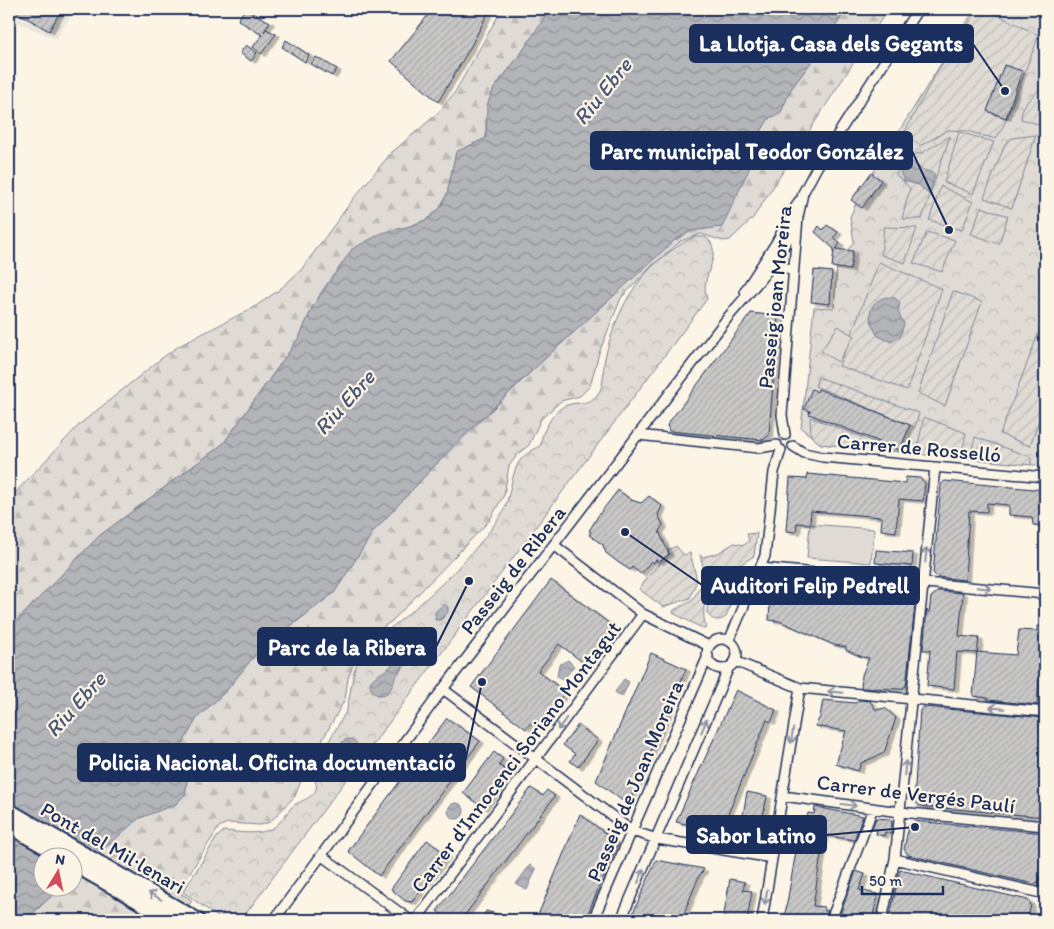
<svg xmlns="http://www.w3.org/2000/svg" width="1054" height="929" font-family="Itim,sans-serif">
	<defs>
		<pattern id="forest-firs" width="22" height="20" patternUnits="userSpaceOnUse" patternTransform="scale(1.25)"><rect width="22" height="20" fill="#dfdbd4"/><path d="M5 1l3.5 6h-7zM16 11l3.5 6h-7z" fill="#bfbcb8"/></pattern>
		<pattern id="park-crowns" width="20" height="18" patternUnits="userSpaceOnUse" patternTransform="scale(1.25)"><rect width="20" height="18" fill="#dfdbd4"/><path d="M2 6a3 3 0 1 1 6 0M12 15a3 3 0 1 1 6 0" fill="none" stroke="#bfbcb8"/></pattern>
		<pattern id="garden-furrows" width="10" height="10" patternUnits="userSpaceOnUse" patternTransform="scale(1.25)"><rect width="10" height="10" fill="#dfdbd4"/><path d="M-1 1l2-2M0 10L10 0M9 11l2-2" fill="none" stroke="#bfbcb8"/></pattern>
		<pattern id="water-waves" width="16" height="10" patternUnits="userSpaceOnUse" patternTransform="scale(1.25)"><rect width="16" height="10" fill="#b2b4b8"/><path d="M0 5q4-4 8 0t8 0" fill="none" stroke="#909399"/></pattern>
		<pattern id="building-hatch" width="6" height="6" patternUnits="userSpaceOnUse" patternTransform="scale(1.25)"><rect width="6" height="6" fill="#c8c7c6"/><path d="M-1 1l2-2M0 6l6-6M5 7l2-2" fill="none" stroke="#ababac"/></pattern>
		<filter id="shadow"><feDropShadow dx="4.5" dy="2.5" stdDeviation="0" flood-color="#0004"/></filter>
	</defs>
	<rect width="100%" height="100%" fill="#fcf5e5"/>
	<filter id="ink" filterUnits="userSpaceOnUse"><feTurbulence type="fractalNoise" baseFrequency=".02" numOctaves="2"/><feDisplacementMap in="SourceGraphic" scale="10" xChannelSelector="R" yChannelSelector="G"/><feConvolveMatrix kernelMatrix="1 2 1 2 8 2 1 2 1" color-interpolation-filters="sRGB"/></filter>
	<g filter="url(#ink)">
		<path fill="#ece7dc" d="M9,9H75L56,39L9,19Z"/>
		<path fill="url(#forest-firs)" stroke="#7d8599" d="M502,9H550L522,52L493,90L486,122V138L456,152L447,194L440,208L428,219L399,230L332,276L313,306L299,338L223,444L99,536L9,629V502L14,494L80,424L162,358L179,346L256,306L279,290L301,270L354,198L391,153L436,115L455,92Z
			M847,9H888L753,218L730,240L723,241L701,234L681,241L654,264L621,298L599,353L590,386L580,396L561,401L541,419L529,445L517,455L509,466L504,495L489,521L392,621L380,629L357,655L348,678L345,699L304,773L295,796L270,822L260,825L227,823L219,827L178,891L192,901L176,920H26L61,887L72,886L73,876L138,818L176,804L185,794L187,781L180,756L183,743L197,718L226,691L258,651L334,593L374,531L420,480L537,366L649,262L675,240L691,231L703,229L751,165L754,143L769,118L780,114L791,89L815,57Z"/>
		<path fill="url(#park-crowns)" stroke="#7d8599" d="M975,9H1034L1045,17V466L821,444L801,428L814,307L834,308L837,264L854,242L850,217L860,194Z
			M694,237H706C726,255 698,275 707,299L241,920H222L183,892L217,837L224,831C240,832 266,837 278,824C284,819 287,811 293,806C300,800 320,797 316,783C315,780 312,776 311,772L347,710L354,671L360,656L376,652L379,638L382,634C421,607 475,555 501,515C512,499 509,473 522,458C527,453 535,449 541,445C541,437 544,431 548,424C566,391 583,412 597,395C606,385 602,370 605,358C618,303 643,263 694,237Z"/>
		<path fill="url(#garden-furrows)" stroke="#7d8599" d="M978,9H985L1039,35L1006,121L996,139L967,131L948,130L920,146L904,133L935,75Z
			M1045,85V126L1021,119C1021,103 1034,95 1045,85Z
			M959,132L994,142L973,194L944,182Z
			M1036,135L1012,208L984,198L1005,144L1012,138Z
			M950,136L922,219H902L910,188L896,175L905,156L922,153Z
			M941,186L973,202L962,230L929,220Z
			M981,207L1008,216L999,244L971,234Z
			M884,227L917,228L905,263L881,255Z
			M927,232L955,240L942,272L913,263Z
			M879,262L942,289L907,390L839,366Z
			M953,291L982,302L945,406L918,393Z
			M1042,324L1045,325V403L1030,446L1000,434Z
			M818,377L919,413L915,427L815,386Z
			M924,417L966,433L961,458L916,454Z
			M810,418V417L900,452L821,444L811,436Z
			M975,437L1031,457V465L970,459Z
			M757,533L754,556L725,574L713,586L708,585L700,555L703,557L718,553L734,543L744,545L749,541L747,534Z
			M676,546L684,555L690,553L697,580L690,598L663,607L639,589L657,565L670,554L668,550Z
			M737,572L742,574L726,617C719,622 712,621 707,613C707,593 721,580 737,572Z
			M700,587L705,589C706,604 701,611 706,628L704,629L673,613L674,610L692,601Z"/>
		<path fill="#dfdbd4" stroke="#7d8599" d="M838,326L854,336L838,362L821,351Z
			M810,524L874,529L871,563L807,558Z"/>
		<path fill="url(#water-waves)" stroke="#767f94" d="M550,9H847L815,57L791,89L780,114L769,118L754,143L751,165L722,227L691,231L675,240L537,366L453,446L374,531L334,593L258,651L226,691L197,718L183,743L180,756L187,781L185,794L176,804L138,819L73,876L72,856H42V886L61,887L26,920H9V629L99,536L223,444L299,338L313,306L352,249L382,233L414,225L428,219L440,208L447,194L456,152L486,138L487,105L493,90L522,52Z
			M905,156L921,169L935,174L929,195L919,185L904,181L898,166Z
			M886,297L895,298L900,303L898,312L904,324L900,337L891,342L878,336C868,321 865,303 886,297Z
			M444,604L448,607V612L441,620H435L436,611Z
			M404,642L412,646L413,656C408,662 402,668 397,675C391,684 393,696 377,695C356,678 388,674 392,664C395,657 392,652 396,645Z
			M568,660L574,666L563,680L557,676L559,665Z
			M624,679L629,682L622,697L615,692Z
			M340 748a9 9 0 1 1 18 0a9 9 0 1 1-18 0Z
			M448 811a8 8 0 1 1 16 0a8 8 0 1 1-16 0Z
			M530,865L536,869L527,890L516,884Z"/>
		<path fill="url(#building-hatch)" stroke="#1b2f5e" filter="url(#shadow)" d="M11,9H62L49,31Z
			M245,9L270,22L264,32L266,29L276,34L261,54L253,47L262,35L238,20Z
			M433,9H490L471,46L438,102L391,61Z
			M286,40L309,55L305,62L282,47Z
			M246,45L257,53L251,61L240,53Z
			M316,57L337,69L332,76L311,64Z
			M1004,65L1022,71L1006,118L987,111Z
			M871,173L881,180L862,208L851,200Z
			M827,225L838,232L833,238L840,243L836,249L853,251L850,270L832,267L834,249L815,232L819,226L823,230Z
			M814,270L832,272L830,304L811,302Z
			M751,313L778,316L769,435L763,440L669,431L667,425Z
			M812,389L817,392L818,389L910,425L900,450L809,414L810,411L804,409Z
			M807,474L905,483L906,477L920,478L925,483L923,501L899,499L896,532L881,530L882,517L811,511L810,524L797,523L796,532L786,531L790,478L807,479Z
			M945,481L1045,490V526L1033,525L1032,517L1009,515V505L987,503V512L969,511L965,580L937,577L933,573L941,484Z
			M618,490L631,500L641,503L649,496L662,506L658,515L663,525L659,531L669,554L659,562L656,560L654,563L651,561L641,574L632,567L630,570L619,563L606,553L603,545L589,535L591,532L589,531L598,516Z
			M876,550L913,553L912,566L875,563Z
			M777,579L910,591L916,597L906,686L901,689L861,688L862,675L869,658L862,657L846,650V647L834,645L779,621L769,620L771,583Z
			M551,580L614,627L585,664L559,644L538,671L565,692L538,727L532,722L526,729L471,687Z
			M938,591L963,593L959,636L979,638L977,653L957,652L954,689L927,686L930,650H923L927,610L929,613L931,597Z
			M1037,626H1045V681L1039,680L1037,705L988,700V698L973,696L977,652L1016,655L1019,630L1037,631Z
			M651,653L686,669L628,805L596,781Z
			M736,690L776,710L771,722L767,720L721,831L676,822Z
			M823,700L855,703L860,700L870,701L876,710L885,708L896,718L884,753L861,763L858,771L836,764L846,731L815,726L820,717Z
			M924,707L1045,718V817L919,806L914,800L920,710Z
			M447,718L480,741L379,876L348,851Z
			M578,725L598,740L578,767L570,761L575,754L563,745Z
			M494,752L503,759L499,765L510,773L483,808L463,793Z
			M531,788L543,796L547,790L555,796L461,920H455L449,916L447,919L437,911Z
			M747,792L767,796L761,826L751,824L750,834L740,833Z
			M815,807L863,816L854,840L824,835L813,906L824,907V911H828L825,920H784L802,817L807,818L808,813L814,814Z
			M580,814L618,843L585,920H536Z
			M876,818L890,819L892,823L891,834L885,832L884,836L876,834L877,830L872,829Z
			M915,821L1045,833V860L1039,881L1034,884L908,855L904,849L909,825Z
			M427,840L447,855L412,902L405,901L391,889Z
			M656,860L704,869L699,876L684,913L680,916L681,920H630Z
			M900,870L1028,900L1031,905L1027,920H973L957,916L956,920H889Z
			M856,871L865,874L859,890L878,894L872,920H838Z
			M730,879L745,882L743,890L752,891L747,920H723Z
			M486,911L510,918V920H482Z"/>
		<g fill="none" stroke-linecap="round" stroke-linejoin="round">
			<g stroke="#1b2f5e" stroke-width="12">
				<path id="street" d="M773,265L787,268L793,272
					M745,291L776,243L799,201
					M638,435L759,448L777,445
					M785,435L782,415L798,217L803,193L817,167L918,9
					M793,446L804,453L823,457L1045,477
					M554,545L643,614L709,646
					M761,568L1045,594
					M707 654a15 15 0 1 1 30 0a15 15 0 1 1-30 0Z
					M729,641L765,556L774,472L781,450
					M735,661L800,688L1045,712
					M443,689L632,831L657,839L772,858
					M783,796L900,812L1045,826
					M322,856L410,920
					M895,859L1045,894
					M274,920L443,689L729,316C756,285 783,256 798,217
					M416,920L643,614
					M593,920L708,656
					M621,920L729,667
					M762,920L800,688
					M831,920L873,808
					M882,920L895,859L935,468"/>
			</g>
			<g stroke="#1b2f5e" stroke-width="15">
				<path id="secondary" d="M1043,920L1045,913"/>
			</g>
			<g stroke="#1b2f5e" stroke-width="18">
				<path id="primary" d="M9,811L197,920
					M9,826L62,856
					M72,863L172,920"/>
			</g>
			<use href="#street" stroke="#fcf5e5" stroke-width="9"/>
			<use href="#secondary" stroke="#fcf5e5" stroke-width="11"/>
			<use href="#primary" stroke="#fcf5e5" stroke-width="14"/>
		</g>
		<defs><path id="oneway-shaft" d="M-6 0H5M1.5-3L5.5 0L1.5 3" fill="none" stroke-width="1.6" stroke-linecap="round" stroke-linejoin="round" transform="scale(1.25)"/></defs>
		<g stroke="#8c92a2">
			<use href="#oneway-shaft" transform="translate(926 555) rotate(-84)"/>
			<use href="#oneway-shaft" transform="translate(984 588) rotate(6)"/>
			<use href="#oneway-shaft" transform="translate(835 692) rotate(-174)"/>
			<use href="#oneway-shaft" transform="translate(997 708) rotate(-175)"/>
			<use href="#oneway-shaft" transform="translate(562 724) rotate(126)"/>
			<use href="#oneway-shaft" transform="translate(704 726) rotate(-67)"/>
			<use href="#oneway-shaft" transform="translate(792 736) rotate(99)"/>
			<use href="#oneway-shaft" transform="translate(905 768) rotate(-84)"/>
			<use href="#oneway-shaft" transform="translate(849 805) rotate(8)"/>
			<use href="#oneway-shaft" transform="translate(641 876) rotate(-66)"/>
			<use href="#oneway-shaft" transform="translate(155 896) rotate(-150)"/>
			<use href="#oneway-shaft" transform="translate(766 897) rotate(100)"/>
		</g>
	</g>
	<g text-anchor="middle" stroke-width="4.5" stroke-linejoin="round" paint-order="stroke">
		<g font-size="21" fill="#1b2f5e" stroke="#fcf5e5">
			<text transform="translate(775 297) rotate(-84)" y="7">Passeig joan Moreira</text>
			<text transform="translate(919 448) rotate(5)" y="7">Carrer de Rosselló</text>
			<text transform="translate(513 570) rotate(-52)" y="7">Passeig de Ribera</text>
			<text transform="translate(516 757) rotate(-53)" y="7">Carrer d'Innocenci Soriano Montagut</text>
			<text transform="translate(635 781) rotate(-67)" y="7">Passeig de Joan Moreira</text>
			<text transform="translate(916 794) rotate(7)" y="7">Carrer de Vergés Paulí</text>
			<text transform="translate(113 848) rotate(30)" y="7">Pont del Mil·lenari</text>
		</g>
		<g font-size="22" font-style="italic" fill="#485779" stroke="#fcf5e5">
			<text transform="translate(602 91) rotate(-51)" y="8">Riu Ebre</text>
			<text transform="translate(344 402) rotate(-48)" y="8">Riu Ebre</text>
			<text transform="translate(75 704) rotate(-48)" y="8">Riu Ebre</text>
		</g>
	</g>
	<path fill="none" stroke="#1b2f5e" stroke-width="2" d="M1005 91L973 44M949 230L912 151M625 532L702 585M469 581L436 647M482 682L465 762M915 827L826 835"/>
	<g fill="#1b2f5e" stroke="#fcf5e5" stroke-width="2">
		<circle cx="1005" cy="91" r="5"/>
		<circle cx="949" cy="230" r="5"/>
		<circle cx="625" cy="532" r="5"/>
		<circle cx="469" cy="581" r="5"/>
		<circle cx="482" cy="682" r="5"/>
		<circle cx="915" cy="827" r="5"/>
	</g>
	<g fill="#1b2f5e" stroke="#1b2f5e" stroke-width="2">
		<rect x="690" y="25" width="283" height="37" rx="5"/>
		<rect x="591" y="132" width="321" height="37" rx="5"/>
		<rect x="702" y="567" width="217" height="37" rx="5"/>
		<rect x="258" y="628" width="178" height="37" rx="5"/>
		<rect x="78" y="744" width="387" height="37" rx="5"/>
		<rect x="687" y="816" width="139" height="37" rx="5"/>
	</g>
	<g font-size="22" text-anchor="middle" font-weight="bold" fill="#fff">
		<text x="831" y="51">La Llotja. Casa dels Gegants</text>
		<text x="752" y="159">Parc municipal Teodor González</text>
		<text x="810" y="593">Auditori Felip Pedrell</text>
		<text x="347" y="655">Parc de la Ribera</text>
		<text x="272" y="770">Policia Nacional. Oficina documentació</text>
		<text x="756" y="843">Sabor Latino</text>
	</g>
	<rect width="1054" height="929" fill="none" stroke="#fcf5e5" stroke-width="30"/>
	<rect x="15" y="15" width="1024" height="899" fill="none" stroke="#1b2f5e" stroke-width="2" filter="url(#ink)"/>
	<g transform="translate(58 872) rotate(10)"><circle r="24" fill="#fcf5e5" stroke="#a2a6af"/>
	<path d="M0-4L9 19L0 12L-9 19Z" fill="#d1495b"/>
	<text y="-8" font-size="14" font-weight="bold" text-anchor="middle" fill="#1b2f5e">N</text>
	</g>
	<path d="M862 886v8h81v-8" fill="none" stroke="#1b2f5e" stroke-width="2.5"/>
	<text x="869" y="886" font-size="15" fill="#1b2f5e" stroke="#fcf5e5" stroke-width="4" paint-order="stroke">50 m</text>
</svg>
